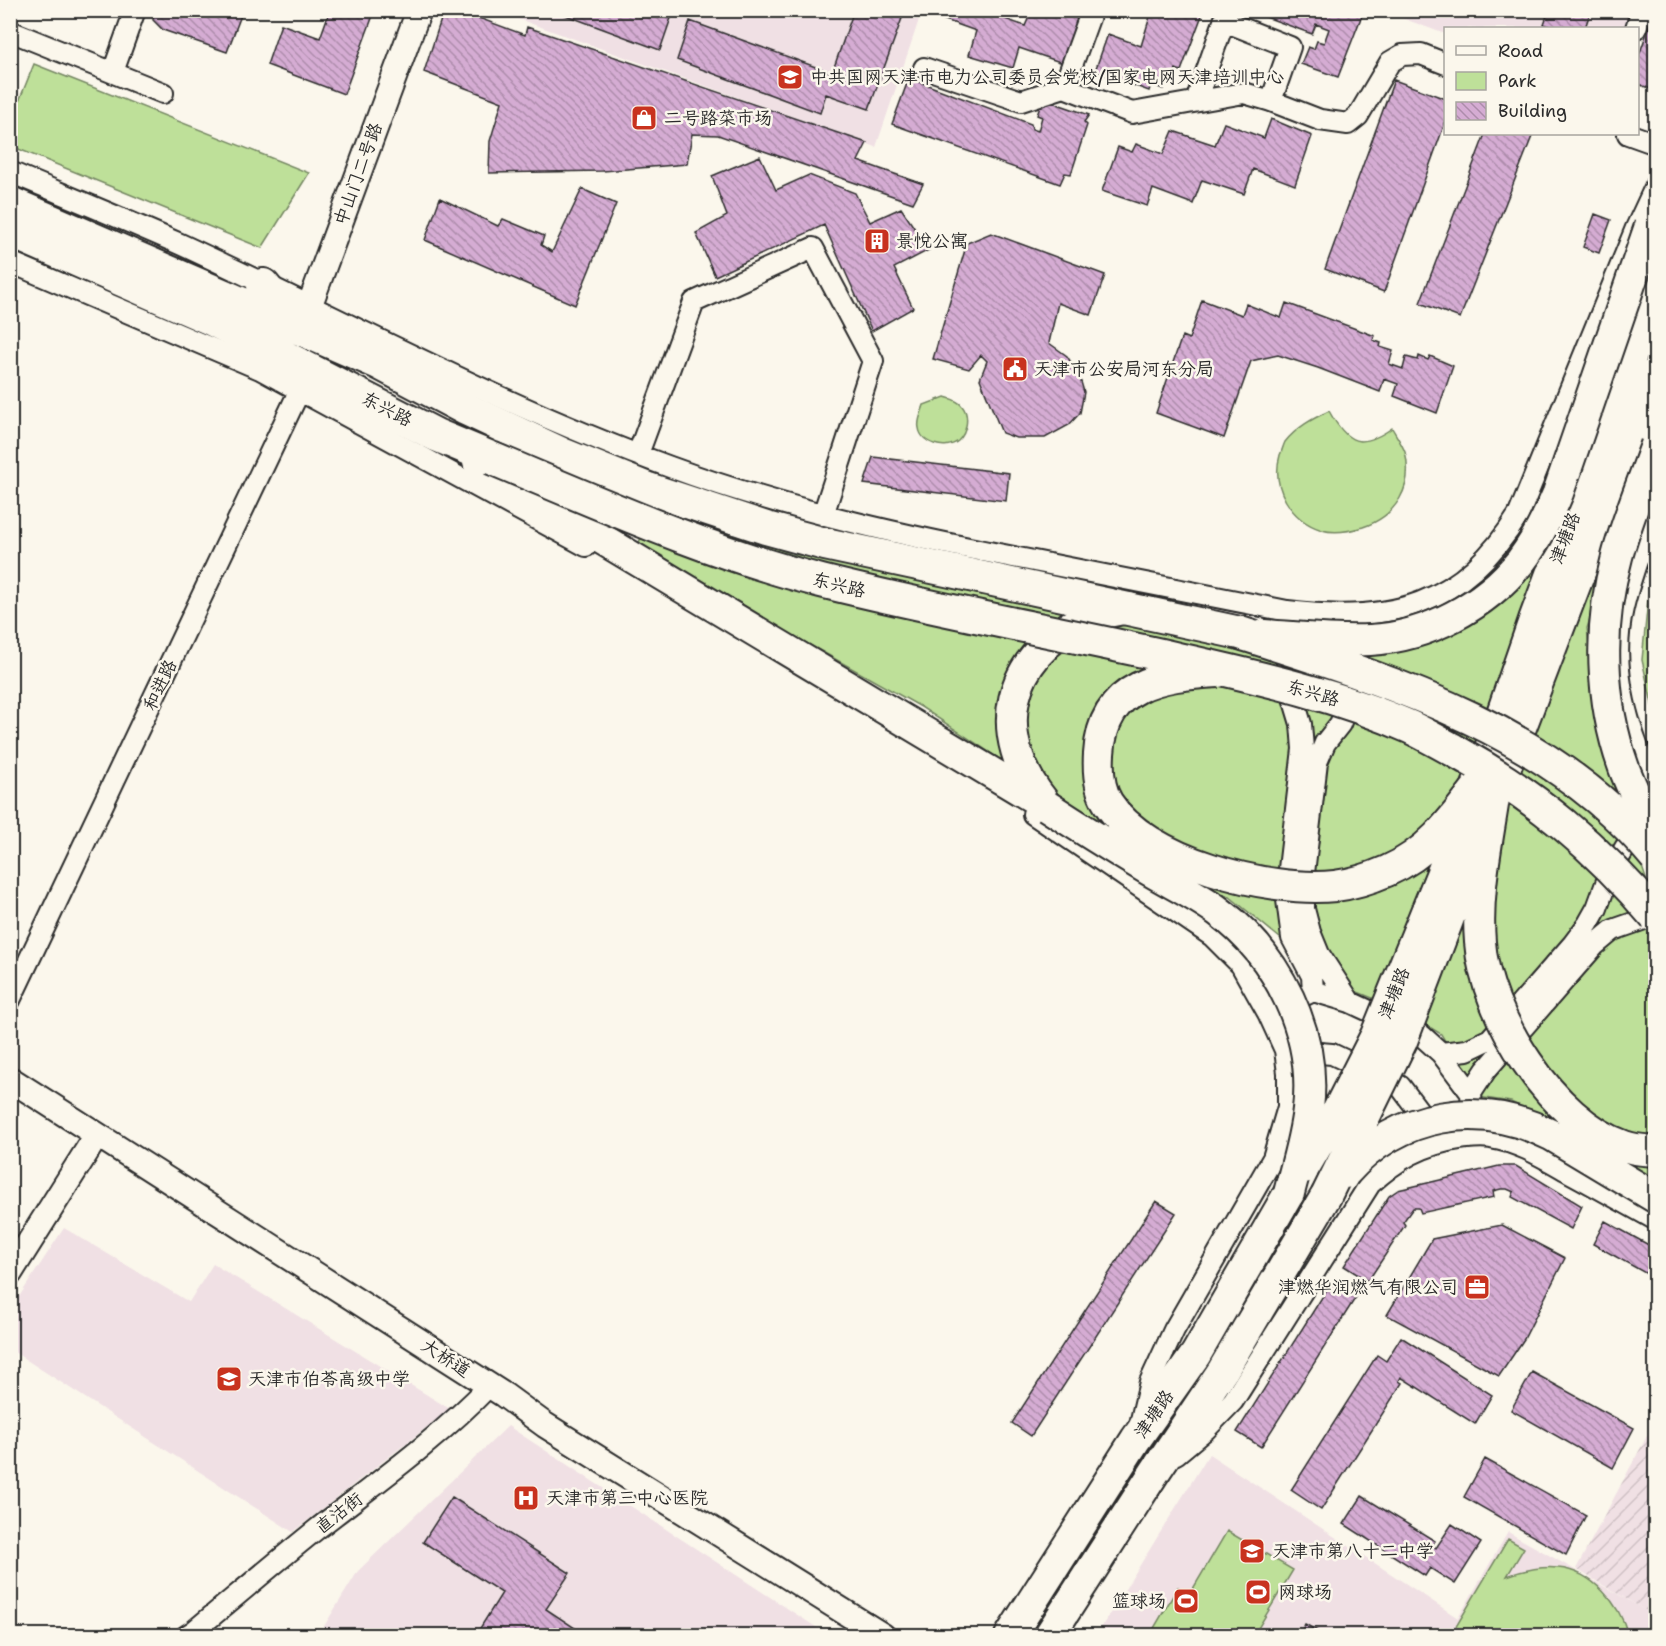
<svg xmlns="http://www.w3.org/2000/svg" width="1666" height="1646" font-family="'Shantell Sans','LXGW WenKai TC',sans-serif">
	<defs>
		<pattern id="industrial-furrows" width="10" height="10" patternUnits="userSpaceOnUse" patternTransform="scale(1.5)"><rect width="10" height="10" fill="#f0e0e4"/><path d="M-1 1l2-2M0 10L10 0M9 11l2-2" fill="none" stroke="#cec0c4"/></pattern>
		<pattern id="building-back-hatch" width="6" height="6" patternUnits="userSpaceOnUse" patternTransform="scale(1.5)"><rect width="6" height="6" fill="#d5acd3"/><path d="M-1 5l2 2M0 0l6 6M5-1l2 2" fill="none" stroke="#ad8cab"/></pattern>
	</defs>
	<rect width="100%" height="100%" fill="#fbf7ec"/>
	<filter id="ink" filterUnits="userSpaceOnUse"><feTurbulence type="fractalNoise" baseFrequency=".0167" numOctaves="2"/><feDisplacementMap in="SourceGraphic" scale="12" xChannelSelector="R" yChannelSelector="G"/><feConvolveMatrix kernelMatrix="1 2 1 2 8 2 1 2 1" color-interpolation-filters="sRGB"/></filter>
	<g filter="url(#ink)">
		<path fill="#f0e0e4" d="M496,11H922L876,147Z
			M1383,11H1635L1629,28H1446L1445,34Z
			M64,1228L189,1302L213,1264L450,1409L293,1532L11,1350V1309Z
			M508,1426L828,1635L318,1636L358,1571Z
			M1209,1454L1458,1618L1508,1532L1656,1616L1655,1636H1096Z"/>
		<path fill="url(#industrial-furrows)" d="M1655,1421V1616L1576,1569Z"/>
		<path fill="#bee099" stroke="#748662" stroke-width="1.5" d="M34,64L309,173L262,248L11,146V121Z
			M945,397C951,399 958,400 962,406C970,415 967,433 958,441C946,451 921,444 919,428C917,421 922,412 924,405Z
			M1329,411C1347,444 1361,450 1392,428C1396,435 1402,444 1405,452C1414,487 1396,516 1363,527C1350,531 1335,534 1322,530C1290,520 1271,487 1280,455C1282,451 1283,446 1285,442C1297,427 1312,419 1329,411Z
			M1553,463L1631,494L1587,628L1600,743L1655,905V1180L1582,1139L1511,1102L1478,1097L1441,1034L1402,1010L1318,976L1286,943L1230,897L1142,853L921,707L637,548L655,500L791,554L918,571L1236,636L1408,622L1449,605L1488,580L1515,546L1537,503Z
			M1655,571V717L1642,660L1649,589Z
			M1227,1531L1293,1570L1254,1635H1150L1178,1587L1190,1594Z
			M1508,1539L1524,1548L1507,1576C1524,1570 1540,1566 1558,1568C1592,1571 1620,1604 1628,1635H1451Z"/>
		<path fill="url(#building-back-hatch)" stroke="#2b2b2b" stroke-width="1.5" d="M154,10H243L227,52L163,30L153,20Z
			M330,10H375L344,94L267,65L281,24L320,38Z
			M444,10H457L525,35L527,27L867,143L858,161L923,184L913,203L718,135L692,134L687,164L603,171L489,173L490,141L502,102L424,72Z
			M552,10H663L666,12L665,16L671,18L660,50Z
			M854,10H905L869,109L826,94L820,113L677,60L690,21L832,73Z
			M936,10H986L985,12L1025,26L1032,10H1056L1080,20L1066,64L1019,48L1013,68L969,55L976,31L934,16Z
			M1152,10H1204L1181,71L1176,69L1172,82L1167,81L1163,89L1151,84L1149,91L1095,71L1108,34L1141,46Z
			M1269,10H1364L1338,77L1301,64L1308,47L1314,49L1317,41L1324,43L1329,29L1316,24L1312,34L1266,17Z
			M1549,10H1591L1586,25L1589,28H1548L1549,26L1544,24Z
			M1655,10H1656V91L1638,84V58Z
			M909,78L1031,124L1032,129L1038,131L1042,117L1037,115L1043,99L1089,115L1084,122L1087,125L1071,174L1065,173L1060,184L892,124Z
			M1394,80L1446,99V120L1384,292L1325,269Z
			M1271,119L1312,136L1295,185L1253,169L1244,194L1202,180L1193,204L1153,189L1147,206L1102,191L1118,147L1132,152L1136,144L1163,154L1173,131L1215,145L1224,123L1264,138Z
			M1482,134H1533L1460,318L1420,303L1485,134Z
			M760,156L776,190L809,175L855,193L870,222L901,208L929,250L894,268L913,308L872,331L824,225L715,276L696,233L727,216L712,176Z
			M582,189L616,204L575,305L425,240L440,198L498,226L503,219L544,236L541,245L552,252Z
			M1595,214L1611,220L1599,253L1583,247Z
			M991,233L1105,275L1091,315L1058,303L1049,343L1067,356L1079,375L1084,392L1080,413L1069,425L1045,438H1016L1002,433L980,379L987,361L981,355L969,369L933,359L967,243Z
			M1202,300L1242,315L1246,304L1281,318L1286,303L1375,336L1373,340L1381,343L1380,347L1393,351L1389,364L1403,369L1406,357L1418,360L1419,356L1428,360L1430,356L1453,366L1437,413L1394,396L1398,384L1384,379L1380,392L1318,368L1278,355L1251,361L1224,438L1156,413L1182,336L1189,339Z
			M873,457L1009,473L1006,501L864,484Z
			M1499,1166H1516L1582,1206L1571,1229L1512,1197L1514,1192L1507,1189H1501L1493,1191L1494,1197L1421,1213L1419,1208H1413L1403,1222L1405,1225L1368,1281L1344,1266L1389,1196L1398,1190Z
			M1156,1201L1176,1213L1031,1436L1012,1423Z
			M1605,1221L1656,1249V1279L1593,1244Z
			M1502,1225L1565,1258L1524,1339L1499,1376L1387,1315L1432,1239Z
			M1331,1283L1356,1297L1261,1447L1237,1432Z
			M1401,1337L1492,1395L1475,1424L1401,1377L1399,1381L1402,1383L1321,1510L1291,1490L1377,1355L1386,1361Z
			M1532,1372L1634,1428L1613,1468L1511,1410Z
			M1485,1459L1586,1515L1566,1555L1464,1497Z
			M1362,1496L1435,1541L1432,1545L1436,1548L1452,1524L1481,1543L1455,1584L1430,1568L1425,1576L1344,1524Z
			M452,1497L570,1573L546,1609L587,1636H481L477,1633L502,1593L423,1542Z
			M1305,1624L1326,1636H1299Z"/>
		<g fill="none" stroke-linecap="round" stroke-linejoin="round">
			<g stroke="#2b2b2b" stroke-width="24">
				<path id="minor" d="M1224,21L1290,47L1271,101
					M1636,28L1642,10
					M10,31L163,93
					M924,68L1021,101L1064,87L1132,113L1244,93L1271,101L1320,120L1348,124L1358,116L1390,62L1402,55L1421,54L1446,64
					M113,72L135,10
					M1064,87L1092,10
					M1196,101L1228,10
					M1628,134L1656,144
					M10,172C67,196 124,219 180,244C343,319 501,406 670,467C790,511 914,538 1039,562C1122,578 1204,595 1287,611C1390,624 1462,607 1519,514L1636,228L1656,185
					M10,262L260,369L586,546
					M638,454L694,302L813,248L873,361L823,515
					M1656,507C1644,540 1631,574 1623,608C1608,672 1630,734 1656,791
					M1287,638V667L1292,694L1301,724L1303,749L1289,869L1287,900L1292,938L1312,976L1313,991
					M1033,814L1212,936L1241,965L1268,1013L1285,1050L1288,1073V1107L1273,1158L1174,1330L1150,1382L1140,1424
					M1301,997L1313,991L1350,1002L1421,1035L1441,1053L1471,1093
					M10,1000L305,379
					M1350,1002L1319,954L1310,932L1304,909V873L1317,762L1325,743L1340,724L1353,691L1355,661
					M1296,1051L1332,1054L1400,1086L1418,1110L1426,1133
					M1441,1053L1467,1050L1490,1039L1573,944L1588,924L1597,908L1609,875L1656,795
					M1473,1125L1471,1093L1486,1070L1595,945L1613,930L1656,915
					M1176,1454L1206,1429L1233,1401L1370,1184C1396,1160 1423,1144 1459,1139C1469,1138 1480,1136 1491,1138C1519,1142 1546,1159 1571,1173C1599,1188 1627,1204 1656,1220
					M186,1636L194,1631C235,1597 276,1562 317,1529C376,1483 437,1440 489,1386"/>
			</g>
			<g stroke="#2b2b2b" stroke-width="28">
				<path id="tertiary" d="M319,337L309,319V307L419,10
					M10,1079L504,1395L545,1425L883,1636
					M10,1273L97,1135"/>
			</g>
			<g stroke="#2b2b2b" stroke-width="34">
				<path id="primary" d="M478,462L527,494L1047,806
					M1476,789L1534,620L1656,290
					M1494,798L1656,373
					M1044,802C989,734 1006,657 1084,619C1098,613 1114,611 1129,608
					M1010,1636L1136,1439L1196,1354L1289,1193
					M1049,1636L1154,1473L1223,1370L1326,1196"/>
			</g>
			<g stroke="#2b2b2b" stroke-width="36">
				<path id="trunk" d="M10,203L379,363L466,409L562,454L648,489L766,528L825,544L1240,633
					M10,231L209,318L436,435L491,458
					M263,285L295,324"/>
			</g>
			<use href="#minor" stroke="#fbf7ec" stroke-width="20"/>
			<use href="#tertiary" stroke="#fbf7ec" stroke-width="24"/>
			<use href="#primary" stroke="#fbf7ec" stroke-width="30"/>
			<use href="#trunk" stroke="#fbf7ec" stroke-width="32"/>
			<g stroke="#2b2b2b" stroke-width="34" stroke-linecap="butt">
				<path id="primary-bridge" d="M1656,445C1643,482 1627,519 1617,557C1598,625 1600,701 1624,768C1633,792 1645,815 1656,838
					M1264,635C1299,637 1335,642 1370,640C1427,637 1485,606 1521,561C1537,540 1548,517 1558,493L1650,226
					M1218,672C1161,675 1103,683 1099,754C1098,770 1099,789 1108,803C1145,861 1269,893 1335,886C1352,884 1371,878 1387,871C1427,854 1451,822 1476,789
					M1494,798C1487,845 1476,894 1480,942C1485,1015 1553,1122 1624,1146C1634,1150 1645,1150 1656,1151
					M1047,806C1079,827 1111,847 1144,867C1168,882 1195,894 1218,911C1278,955 1317,1034 1308,1109C1305,1137 1296,1166 1289,1193
					M1304,1168L1338,1110L1376,1035L1465,816
					M1345,1173C1399,1112 1479,1099 1551,1135L1656,1198
					M1326,1196L1402,1041L1474,852"/>
			</g>
			<g stroke="#2b2b2b" stroke-width="36" stroke-linecap="butt">
				<path id="trunk-bridge" d="M491,458C599,503 707,552 821,581C936,610 1054,631 1170,657C1252,676 1333,693 1410,727C1425,734 1440,743 1455,751C1535,795 1597,847 1656,917
					M1240,633C1390,681 1552,730 1656,857"/>
			</g>
			<use href="#primary-bridge" stroke="#fbf7ec" stroke-width="30"/>
			<use href="#trunk-bridge" stroke="#fbf7ec" stroke-width="32"/>
		</g>
	</g>
	<defs>
		<g id="school-square" transform="scale(1.35)"><rect x="-9" y="-9" width="18" height="18" rx="4" fill="#c8321e" stroke="#fbf7ec"/><path d="M0-5L7-2L0 1L-7-2ZM-4 1L0 2.5L4 1V4Q0 6-4 4Z" fill="#fff"/></g>
		<g id="shop-square" transform="scale(1.35)"><rect x="-9" y="-9" width="18" height="18" rx="4" fill="#c8321e" stroke="#fbf7ec"/><path d="M-5-2.5h2.3a2.7 3.5 0 0 1 5.4 0H5L5.5 6h-11ZM-1.5-2.5h3a1.5 2.3 0 0 0-3 0Z" fill="#fff"/></g>
		<g id="building-square" transform="scale(1.35)"><rect x="-9" y="-9" width="18" height="18" rx="4" fill="#c8321e" stroke="#fbf7ec"/><path d="M-4-6H4V6H1V3H-1V6H-4ZM-2.5-4.3h1.7v1.8h-1.7ZM.8-4.3h1.7v1.8H.8ZM-2.5-1h1.7V.8h-1.7ZM.8-1h1.7V.8H.8Z" fill="#fff"/></g>
		<g id="civic-square" transform="scale(1.35)"><rect x="-9" y="-9" width="18" height="18" rx="4" fill="#c8321e" stroke="#fbf7ec"/><path d="M-.6-6.5H3V-4.5H.6V-3L4-1V1h2V6H-6V1h2V-1L-.6-3ZM-1.2 2.5V6h2.4V2.5Z" fill="#fff"/></g>
		<g id="office-square" transform="scale(1.35)"><rect x="-9" y="-9" width="18" height="18" rx="4" fill="#c8321e" stroke="#fbf7ec"/><path d="M-6-3h4V-5.5h4V-3h4V5H-6ZM-1-4.5V-3h2v-1.5ZM-6 0V1H6V0Z" fill="#fff"/></g>
		<g id="hospital-square" transform="scale(1.35)"><rect x="-9" y="-9" width="18" height="18" rx="4" fill="#c8321e" stroke="#fbf7ec"/><path d="M-5-5h3v3.5h4V-5h3V5h-3V1.5h-4V5h-3Z" fill="#fff"/></g>
		<g id="stadium-square" transform="scale(1.35)"><rect x="-9" y="-9" width="18" height="18" rx="4" fill="#c8321e" stroke="#fbf7ec"/><path d="M0-5a6.5 5 0 1 0 0 10a6.5 5 0 1 0 0-10ZM-3.5-1.8h7v3.6h-7Z" fill="#fff"/></g>
	</defs>
	<g fill-rule="evenodd">
		<use href="#school-square" x="790" y="77"/>
		<use href="#shop-square" x="644" y="118"/>
		<use href="#building-square" x="877" y="241"/>
		<use href="#civic-square" x="1015" y="369"/>
		<use href="#office-square" x="1477" y="1287"/>
		<use href="#school-square" x="229" y="1379"/>
		<use href="#hospital-square" x="526" y="1498"/>
		<use href="#school-square" x="1252" y="1551"/>
		<use href="#stadium-square" x="1258" y="1592"/>
		<use href="#stadium-square" x="1186" y="1601"/>
	</g>
	<g text-anchor="middle" stroke-width="5" stroke-linejoin="round" paint-order="stroke">
		<g font-size="18" fill="#2b2b2b" stroke="#fbf7ec" text-anchor="start">
			<text x="810" y="83">中共国网天津市电力公司委员会党校/国家电网天津培训中心</text>
			<text x="664" y="124">二号路菜市场</text>
			<text x="896" y="247">景悦公寓</text>
			<text x="1034" y="375">天津市公安局河东分局</text>
			<text x="1458" y="1293" text-anchor="end">津燃华润燃气有限公司</text>
			<text x="248" y="1385">天津市伯苓高级中学</text>
			<text x="546" y="1504">天津市第三中心医院</text>
			<text x="1272" y="1557">天津市第八十二中学</text>
			<text x="1278" y="1598">网球场</text>
			<text x="1166" y="1607" text-anchor="end">篮球场</text>
		</g>
		<g font-size="18" fill="#2b2b2b" stroke="#fbf7ec">
			<text transform="translate(358 174) rotate(-70)" y="6">中山门二号路</text>
			<text transform="translate(387 409) rotate(27)" y="6">东兴路</text>
			<text transform="translate(1565 538) rotate(-69)" y="6">津塘路</text>
			<text transform="translate(839 585) rotate(14)" y="6">东兴路</text>
			<text transform="translate(160 685) rotate(-65)" y="6">和进路</text>
			<text transform="translate(1313 693) rotate(16)" y="6">东兴路</text>
			<text transform="translate(1394 993) rotate(-68)" y="6">津塘路</text>
			<text transform="translate(446 1358) rotate(33)" y="6">大桥道</text>
			<text transform="translate(1154 1414) rotate(-55)" y="6">津塘路</text>
			<text transform="translate(339 1513) rotate(-38)" y="6">直沽街</text>
		</g>
	</g>
	<rect width="1666" height="1646" fill="none" stroke="#fbf7ec" stroke-width="36"/>
	<rect x="18" y="18" width="1630" height="1610" fill="none" stroke="#2b2b2b" stroke-width="2" filter="url(#ink)"/>
	<rect x="1444" y="27" width="195" height="108" fill="#fbf7ec" stroke="#a8a59f" stroke-width="1.5"/>
	<rect x="1456" y="46" width="30" height="9" fill="#fbf7ec" stroke="#a8a59f" stroke-width="1.5"/>
	<text x="1498" y="57" font-size="18" fill="#2b2b2b">Road</text>
	<rect x="1456" y="72" width="30" height="18" fill="#bee099" stroke="#a8a59f" stroke-width="1.5"/>
	<text x="1498" y="87" font-size="18" fill="#2b2b2b">Park</text>
	<rect x="1456" y="102" width="30" height="18" fill="url(#building-back-hatch)" stroke="#a8a59f" stroke-width="1.5"/>
	<text x="1498" y="117" font-size="18" fill="#2b2b2b">Building</text>
</svg>
